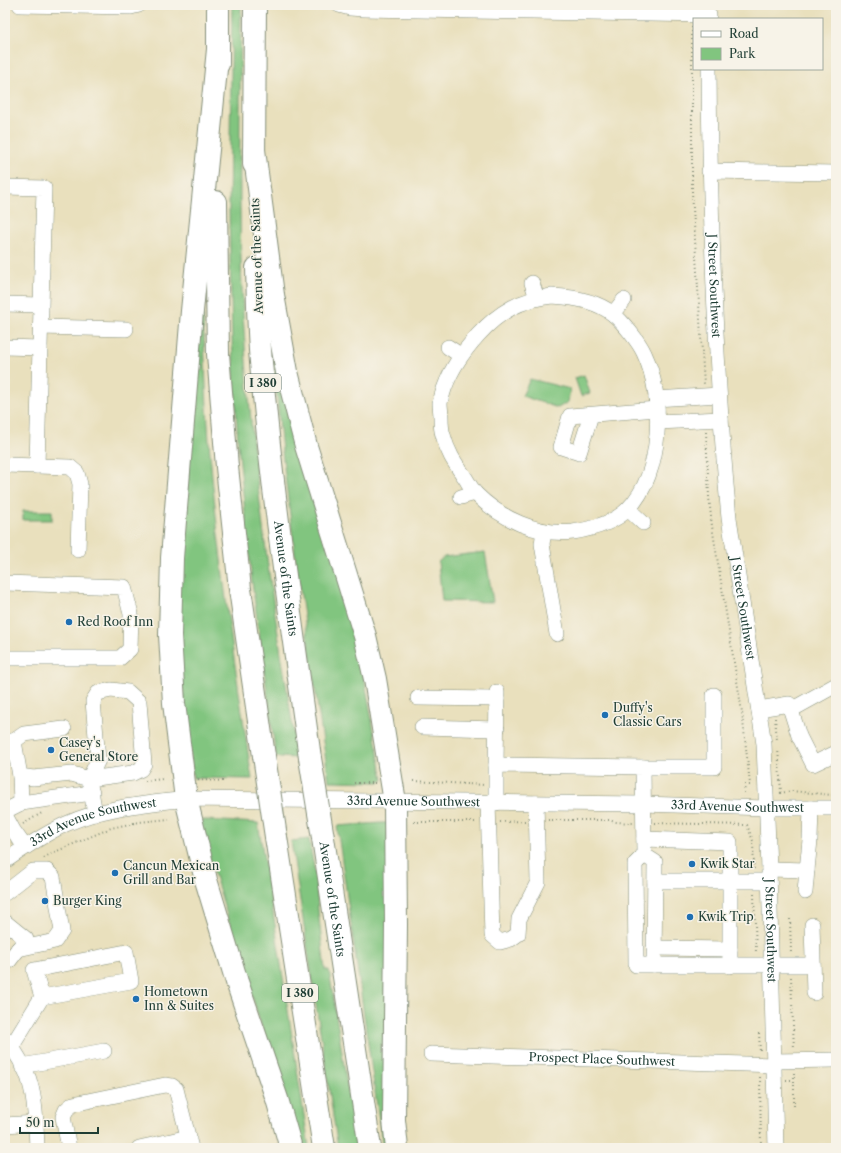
<svg xmlns="http://www.w3.org/2000/svg" width="841" height="1153" font-family="'Libre Caslon Text',serif">
	<rect width="100%" height="100%" fill="#f7f3e8"/>
	<filter id="ink" filterUnits="userSpaceOnUse"><feTurbulence type="fractalNoise" baseFrequency=".025" numOctaves="2"/><feDisplacementMap in="SourceGraphic" scale="8" xChannelSelector="R" yChannelSelector="G"/><feConvolveMatrix kernelMatrix="1 2 1 2 8 2 1 2 1" color-interpolation-filters="sRGB"/></filter>
	<filter id="wash" filterUnits="userSpaceOnUse"><feTurbulence type="fractalNoise" baseFrequency=".012" numOctaves="4" result="noise"/><feDisplacementMap in="SourceGraphic" scale="16" xChannelSelector="R" yChannelSelector="G"/><feGaussianBlur stdDeviation="0.9" result="paint"/><feColorMatrix in="noise" values="0 0 0 0 0 0 0 0 0 0 0 0 0 0 0 0 0 1.4 0 .05"/><feComposite in="paint" operator="in"/></filter>
	<g filter="url(#wash)">
		<rect width="100%" height="100%" fill="#e9e0bd"/>
		<path fill="#81c57f" stroke="#50815a" d="M232,5H241C240,108 238,210 243,313C249,429 264,545 282,660C287,693 293,725 298,758L276,757L252,582L238,443L232,339L229,209Z
			M201,313L203,315C205,357 206,399 209,442C218,555 235,667 252,779L193,778L176,628Z
			M270,319L355,628L383,780L379,782L329,781L296,562L282,451Z
			M584,375L590,393L581,396L575,378Z
			M530,379L570,389L568,402L558,408L522,396Z
			M23,511H52V520H23Z
			M485,552L493,602L442,601L438,562L444,557Z
			M204,820L258,823L273,912L309,1148H299L198,821Z
			M381,823H388L391,1148H383L337,826Z
			M309,839L316,879L318,910L325,970H329L357,1148H338L291,841Z"/>
	</g>
	<g filter="url(#ink)">
		<g fill="none" stroke-linecap="round" stroke-linejoin="round">
			<g stroke="#848e78" stroke-width="16">
				<g id="minor">
					<path d="M20,5L131,7L139,5"/>
					<path d="M339,5L350,8L364,9L709,15"/>
					<path id="s1" d="M709,69C710,219 715,369 729,518L764,744L769,869L776,1148"/>
					<path d="M709,171L836,173"/>
					<path d="M5,187L44,188L37,466"/>
					<path d="M532,283L537,298"/>
					<path d="M552,296C572,297 597,301 613,314C623,322 639,342 644,353C665,397 663,473 628,509C614,523 592,529 573,532C537,536 500,518 476,494C472,490 469,484 466,479C455,463 448,454 443,435C441,429 441,423 441,417C441,413 440,407 440,403C441,398 443,393 444,389C452,367 463,352 478,335C499,312 521,299 552,296Z"/>
					<path d="M5,304L40,305"/>
					<path d="M613,314L624,300"/>
					<path d="M40,327L126,329"/>
					<path d="M5,347L40,348"/>
					<path d="M448,347L460,355"/>
					<path d="M656,399L719,395"/>
					<path d="M591,415L579,453L561,447L570,416L657,409"/>
					<path d="M658,422L721,419"/>
					<path d="M5,465L70,467L77,473L80,484L78,550"/>
					<path d="M461,497L475,493"/>
					<path d="M628,509L643,523"/>
					<path d="M544,531L542,544L557,634"/>
					<path d="M5,583L124,587L131,614L130,649L120,658H5"/>
					<path d="M418,698L497,699"/>
					<path d="M759,709L789,704L799,736L813,764L836,753"/>
					<path d="M791,710L836,685"/>
					<path d="M422,727L497,729"/>
					<path d="M5,741H14L20,776L33,778L72,774L89,779L133,773L141,769L144,764L139,702L128,692L111,690L98,693L93,701L98,760L89,779L95,814"/>
					<path d="M14,741L24,734L64,729"/>
					<path d="M496,765L497,692"/>
					<path d="M643,767H714V695"/>
					<path d="M21,803L92,793"/>
					<path d="M488,803L492,935L500,942L511,939L518,934L519,919L538,882L536,803"/>
					<path d="M496,803V765L643,767L644,855L655,862L654,965"/>
					<path d="M5,811L21,803L20,776"/>
					<path d="M5,815L13,830L25,847"/>
					<path d="M644,839L730,842V966"/>
					<path d="M644,855L635,864L636,965H813"/>
					<path id="s2" d="M5,861C24,848 44,834 66,824C103,807 146,804 186,799L643,804L766,808H836"/>
					<path d="M769,869L807,870L810,840L811,808"/>
					<path d="M655,881H769"/>
					<path d="M805,892L807,870"/>
					<path d="M5,893L33,871H47L53,877L62,931L55,941L18,949"/>
					<path d="M5,922L26,939L9,961"/>
					<path d="M812,925L814,993"/>
					<path d="M654,948L730,949"/>
					<path d="M6,1039C14,1049 27,1070 30,1083C36,1103 36,1127 37,1148"/>
					<path d="M12,1046L42,997L34,970L126,952L131,981L42,997"/>
					<path id="s3" d="M431,1054L774,1065"/>
					<path d="M774,1061L836,1060"/>
					<path d="M22,1066L104,1051"/>
					<path d="M5,1125L36,1123"/>
					<path d="M69,1148L63,1117L66,1110L73,1104L165,1085L172,1086L176,1089L191,1148"/>
					<path d="M139,1148L189,1137"/>
				</g>
			</g>
			<g stroke="#848e78" stroke-width="24">
				<g id="highway">
					<path d="M218,49L192,311L172,558L170,635L174,703L186,799L206,880L237,982L277,1099L291,1148"/>
					<path d="M218,64V5"/>
					<path d="M254,150L273,295L287,372L306,446L365,636L375,679L395,802L396,925L394,1120L397,1148"/>
					<path d="M254,164L255,5"/>
					<path d="M216,202L218,354L227,467L240,589L264,756"/>
					<path id="s4" d="M257,268C258,299 258,331 261,362C272,494 292,626 310,758"/>
					<path d="M276,837L324,1148"/>
					<path id="s5" d="M323,838L370,1148"/>
				</g>
			</g>
			<path stroke="#848e78" stroke-width="2" stroke-dasharray="1 3" stroke-linecap="butt" d="M692,27V192L704,384
				M706,432L709,497L712,526L742,712L750,784
				M775,718L777,740
				M778,748L781,792
				M198,780L226,781
				M145,781L163,779
				M414,781L485,785
				M354,783H376
				M744,793L745,785H751
				M780,793L792,791L832,795
				M548,820H609L615,822L633,823
				M414,822H477
				M500,822L525,821
				M655,823L747,825L753,841L754,869
				M23,824L42,813
				M44,858L50,854L111,828L139,822L169,819
				M754,894L756,953
				M790,919L791,953
				M791,977L794,1049
				M759,1033L760,1052
				M794,1073V1106
				M760,1077L761,1148
				M786,1080H794"/>
			<use href="#minor" stroke="#fff" stroke-width="15"/>
			<use href="#highway" stroke="#fff" stroke-width="22"/>
			<g stroke="#848e78" stroke-width="24" stroke-linecap="butt">
				<path id="highway-bridge" d="M264,756L276,837
					M310,758L323,838"/>
			</g>
			<use href="#highway-bridge" stroke="#fff" stroke-width="22"/>
		</g>
	</g>
	<g fill="#1f6fb2" stroke="#f7f3e8" stroke-width="1.5">
		<circle cx="69" cy="622" r="4"/>
		<circle cx="605" cy="715" r="4"/>
		<circle cx="51" cy="750" r="4"/>
		<circle cx="692" cy="864" r="4"/>
		<circle cx="115" cy="873" r="4"/>
		<circle cx="45" cy="901" r="4"/>
		<circle cx="690" cy="917" r="4"/>
		<circle cx="136" cy="999" r="4"/>
	</g>
	<g text-anchor="middle" stroke-width="3" stroke-linejoin="round" paint-order="stroke">
		<g fill="#f7f3e8" stroke="#60746a" stroke-width="1">
			<rect x="245" y="374" width="36" height="18" rx="3"/>
			<rect x="282" y="984" width="36" height="18" rx="3"/>
		</g>
		<g font-size="11" font-weight="bold" fill="#1f3d34">
			<text x="263" y="387">I 380</text>
			<text x="300" y="997">I 380</text>
		</g>
		<g font-size="12" fill="#1f3d34" stroke="#f7f3e8">
			<text transform="translate(257 256) rotate(-92)" y="4">Avenue of the Saints</text>
			<text dy="4" stroke="none"><textPath href="#s1" startOffset="217">J Street Southwest</textPath></text>
			<text dy="4" stroke="none"><textPath href="#s4" startOffset="312">Avenue of the Saints</textPath></text>
			<text dy="4" stroke="none"><textPath href="#s1" startOffset="541">J Street Southwest</textPath></text>
			<text dy="4" stroke="none"><textPath href="#s2" startOffset="422">33rd Avenue Southwest</textPath></text>
			<text dy="4" stroke="none"><textPath href="#s2" startOffset="746">33rd Avenue Southwest</textPath></text>
			<text dy="4" stroke="none"><textPath href="#s2" startOffset="98">33rd Avenue Southwest</textPath></text>
			<text dy="4" stroke="none"><textPath href="#s5" startOffset="62">Avenue of the Saints</textPath></text>
			<text dy="4" stroke="none"><textPath href="#s1" startOffset="865">J Street Southwest</textPath></text>
			<text dy="4" stroke="none"><textPath href="#s3" startOffset="171">Prospect Place Southwest</textPath></text>
		</g>
		<g font-size="12" fill="#1f3d34" stroke="#f7f3e8" text-anchor="start">
			<text x="77" y="626">Red Roof Inn</text>
			<text x="613" y="712">Duffy's<tspan x="613" dy="14">Classic Cars</tspan></text>
			<text x="59" y="747">Casey's<tspan x="59" dy="14">General Store</tspan></text>
			<text x="700" y="868">Kwik Star</text>
			<text x="123" y="870">Cancun Mexican<tspan x="123" dy="14">Grill and Bar</tspan></text>
			<text x="53" y="905">Burger King</text>
			<text x="698" y="921">Kwik Trip</text>
			<text x="144" y="996">Hometown<tspan x="144" dy="14">Inn &amp; Suites</tspan></text>
		</g>
	</g>
	<rect width="841" height="1153" fill="none" stroke="#f7f3e8" stroke-width="20"/>
	<rect x="693" y="18" width="130" height="52" fill="#f7f3e8" stroke="#a1aaa0"/>
	<rect x="701" y="31" width="20" height="6" fill="#ffffff" stroke="#a1aaa0"/>
	<text x="729" y="38" font-size="12" fill="#1f3d34">Road</text>
	<rect x="701" y="48" width="20" height="12" fill="#81c57f" stroke="#a1aaa0"/>
	<text x="729" y="58" font-size="12" fill="#1f3d34">Park</text>
	<path d="M20 1127v6h78v-6" fill="none" stroke="#1f3d34" stroke-width="2"/>
	<text x="26" y="1127" font-size="12" fill="#1f3d34" stroke="#f7f3e8" stroke-width="3" paint-order="stroke">50 m</text>
</svg>
